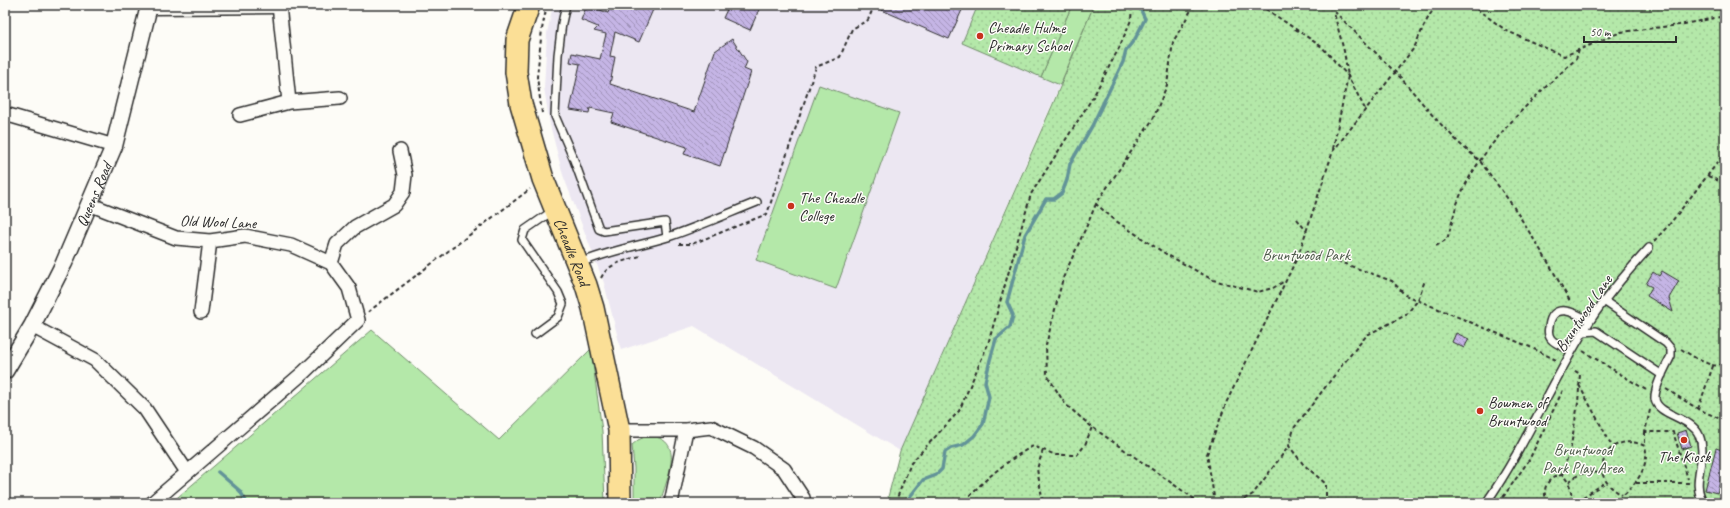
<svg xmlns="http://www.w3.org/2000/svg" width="1730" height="508" font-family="Caveat,sans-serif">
	<defs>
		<pattern id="park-dots" width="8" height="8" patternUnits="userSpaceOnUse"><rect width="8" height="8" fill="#b4e8a9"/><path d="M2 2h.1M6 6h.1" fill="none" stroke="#9bc792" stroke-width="1.8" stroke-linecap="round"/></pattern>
		<pattern id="building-back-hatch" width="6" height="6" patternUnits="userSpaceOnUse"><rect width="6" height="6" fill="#c5b5e5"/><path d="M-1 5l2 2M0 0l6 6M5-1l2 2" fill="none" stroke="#a093ba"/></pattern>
	</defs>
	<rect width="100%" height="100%" fill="#fdfcf7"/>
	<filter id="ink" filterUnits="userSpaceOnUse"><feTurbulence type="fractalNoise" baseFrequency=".025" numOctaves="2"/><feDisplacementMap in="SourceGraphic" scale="8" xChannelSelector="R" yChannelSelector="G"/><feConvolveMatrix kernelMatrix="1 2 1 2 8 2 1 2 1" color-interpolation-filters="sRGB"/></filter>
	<g filter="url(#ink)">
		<path fill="#ece7f2" d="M553,5H1072L1041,77L1060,85L900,451L694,326L621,350L604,283L563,175L550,125L544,88L547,33Z"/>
		<path fill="#b4e8a9" stroke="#708a6a" d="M1072,5H1094L1060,85L1041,77Z
			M819,85L899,113L836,289L756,260Z
			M372,330L499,440L591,349L602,431L605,503H171Z
			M647,436C688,437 666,480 660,503H634V468L632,445L638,440Z"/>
		<path fill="url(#park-dots)" stroke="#708a6a" d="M978,5H1072L1041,77L962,43Z
			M1094,5H1725V503H895L888,497L900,451L1053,104Z"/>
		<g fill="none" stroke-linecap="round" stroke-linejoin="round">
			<path stroke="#629398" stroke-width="3.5" d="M218,472L240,491L247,503
				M905,503L923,480L936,475L942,469L945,452L951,448L963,445L974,436L983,424L989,397L985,382L990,360L996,339L1010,327L1013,315L1007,302L1025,235L1046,199H1054L1062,193L1067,180L1070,164L1092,126L1123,62L1126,50L1135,39L1145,19L1140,8V5"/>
		</g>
		<path fill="url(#building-back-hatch)" stroke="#2b2b2b" d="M587,5L608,13L611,5H655L639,42L615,32L610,56L615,57L610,84L694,112L715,51L732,39L747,62L744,69L751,72L720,166L684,154L687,147L611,122L614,113L590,108L589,113L570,110L580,64L570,62L572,53L600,59L606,34L594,31L598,27L581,20Z
			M729,5H761L750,30L723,18Z
			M870,5H951L962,10L949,39Z
			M1662,271L1679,281L1669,298L1673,312L1647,296L1652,287L1646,284L1653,272L1659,276Z
			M1456,333L1469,339L1464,348L1452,342Z
			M1686,430L1691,446L1682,449L1677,433Z
			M1716,448L1725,451V471H1723L1717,493L1705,490Z"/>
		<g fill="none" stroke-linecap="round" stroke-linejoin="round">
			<g stroke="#2b2b2b" stroke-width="10">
				<path id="service" d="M566,5L562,23L558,55L555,116L574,160L599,229L604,231L665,222L667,237
					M580,263C608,251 638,246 668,237C698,227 727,214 757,202
					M1604,301L1666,343L1671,349V356C1666,366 1654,387 1655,399C1657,415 1691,417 1699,435C1709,459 1689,481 1704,503
					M1584,332L1596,331L1662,375
					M535,334L558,317L563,304L558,292L522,240L525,230L554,210
					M1572,351C1566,348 1555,344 1551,339C1548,335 1548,331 1549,327C1552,300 1576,313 1590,321
					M1486,503C1526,446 1552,380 1590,321C1607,295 1628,271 1649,248"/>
			</g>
			<g stroke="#2b2b2b" stroke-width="16">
				<path id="minor" d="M279,5L289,102
					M5,114L114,146
					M240,115L289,102L340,98
					M89,204L176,238L210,241L245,236L291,245L331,263L349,288L358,320L304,372L152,503
					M331,263L337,244L355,227L394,205L403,192L405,175L400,151
					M201,312L210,241
					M32,326L95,360L145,409L187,472
					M619,430H686L711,427L754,448L784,469L803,498L804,503
					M671,503L686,430"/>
			</g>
			<g stroke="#2b2b2b" stroke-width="19">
				<g id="tertiary">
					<path id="s1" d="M5,371L32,326L64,263L114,146L149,6L280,5"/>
				</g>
			</g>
			<g stroke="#2b2b2b" stroke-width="24">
				<g id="primary">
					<path id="s2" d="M529,5L517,40L516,72L521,104L543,179L586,285L593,308L619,430L620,503"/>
				</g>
			</g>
			<path stroke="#2b2b2b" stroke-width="2" stroke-dasharray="4 3" stroke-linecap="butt" d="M1194,5L1173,42L1167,85L1153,119L1096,204L1116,221L1166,254L1213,280L1258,292L1273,288L1285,281
				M1260,5L1322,47L1348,76L1365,109
				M1331,5L1334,11L1401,78L1434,117L1460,144L1480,161L1513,206L1548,262L1571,303
				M1471,5L1507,31L1564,56L1621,32L1679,25L1725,16
				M542,113L537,77L542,29L547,5
				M1333,149L1348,76L1344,51L1334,13
				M1708,176L1725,184
				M1096,204L1088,223L1063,278L1046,345L1047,375L1065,404L1092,427L1200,503
				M1297,219L1307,232
				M1654,241L1669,225L1725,153
				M679,244H692L767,214L816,67L840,57L852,29L868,20L874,6L878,8L879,5
				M1436,246L1447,239C1451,228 1453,216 1457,204C1477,149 1533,98 1576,59L1579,50
				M1298,256L1309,251L1392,281L1405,295L1530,347L1556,360
				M601,278C608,263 625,261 640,256
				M368,312L530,189
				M1681,349C1691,355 1715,372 1725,363
				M1583,351L1646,390
				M1579,385L1612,446
				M1666,389L1698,409L1725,421
				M1698,409L1713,366
				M1650,410L1645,432H1673L1688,479
				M1645,432V446
				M1043,450L1037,469L1043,503
				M1562,475L1571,446L1578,403L1580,374L1572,369
				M1569,482C1579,472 1588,472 1602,473
				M1636,483H1689
				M1577,501L1606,482
				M895,503L911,463L959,411L988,344L1031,194L1093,97L1119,48L1131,20L1132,5
				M971,503L970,495C990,475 1008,460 1033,446L1056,455H1077L1085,445L1092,427
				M1215,503L1207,454L1227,401L1298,256L1333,151L1414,48C1421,33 1426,18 1437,5
				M1238,503L1253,494L1289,446
				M1326,503V484L1303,464L1289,446L1294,428L1343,364L1367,335L1406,315L1418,300L1425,280
				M1499,503L1529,460L1564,388
				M1548,503C1540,490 1548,476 1562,475C1570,482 1572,490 1571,500
				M1566,503L1571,500L1581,503
				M1613,503C1631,491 1651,469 1645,446C1628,438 1608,442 1603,463C1603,466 1602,471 1603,475C1606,484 1614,490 1622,495"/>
			<use href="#service" stroke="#fdfcf7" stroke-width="7"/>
			<use href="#minor" stroke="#fdfcf7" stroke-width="13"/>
			<use href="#tertiary" stroke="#fdfcf7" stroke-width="16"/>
			<use href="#primary" stroke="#fbdf96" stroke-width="21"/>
		</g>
	</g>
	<g fill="#c8321e" stroke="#fdfcf7" stroke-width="1.5">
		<circle cx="980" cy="36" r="4"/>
		<circle cx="791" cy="206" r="4"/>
		<circle cx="1480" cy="411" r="4"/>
		<circle cx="1684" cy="440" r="4"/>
	</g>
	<g text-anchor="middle" stroke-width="3" stroke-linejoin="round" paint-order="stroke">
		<g font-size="16" fill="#2b2b2b" stroke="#fdfcf7" text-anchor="start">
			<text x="988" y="33">Cheadle Hulme<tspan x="988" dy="18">Primary School</tspan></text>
			<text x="799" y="203">The Cheadle<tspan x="799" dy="18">College</tspan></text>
			<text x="1488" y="408">Bowmen of<tspan x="1488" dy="18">Bruntwood</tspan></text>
			<text x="1684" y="462" text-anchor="middle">The Kiosk</text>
		</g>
		<g font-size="16" fill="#2b2b2b" stroke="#fdfcf7">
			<text dy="6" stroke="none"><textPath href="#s1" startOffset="198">Queens Road</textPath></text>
			<text transform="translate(218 221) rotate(2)" y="6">Old Wool Lane</text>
			<text dy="6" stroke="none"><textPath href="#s2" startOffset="258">Cheadle Road</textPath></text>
			<text transform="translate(1583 313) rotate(-56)" y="6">Bruntwood Lane</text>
		</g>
		<g font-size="16" fill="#4d5a4a" stroke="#fdfcf7">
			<text x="1306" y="260">Bruntwood Park</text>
			<text x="1583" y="455">Bruntwood<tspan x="1583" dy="18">Park Play Area</tspan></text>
		</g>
	</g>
	<rect width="1730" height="508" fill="none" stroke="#fdfcf7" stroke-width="20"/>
	<rect x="10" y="10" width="1710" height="488" fill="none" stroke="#2b2b2b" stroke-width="1.5" filter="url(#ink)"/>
	<path d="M1584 36v6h92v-6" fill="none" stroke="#2b2b2b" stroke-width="2"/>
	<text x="1590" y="36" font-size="12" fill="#2b2b2b" stroke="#fdfcf7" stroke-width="3" paint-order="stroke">50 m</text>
</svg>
